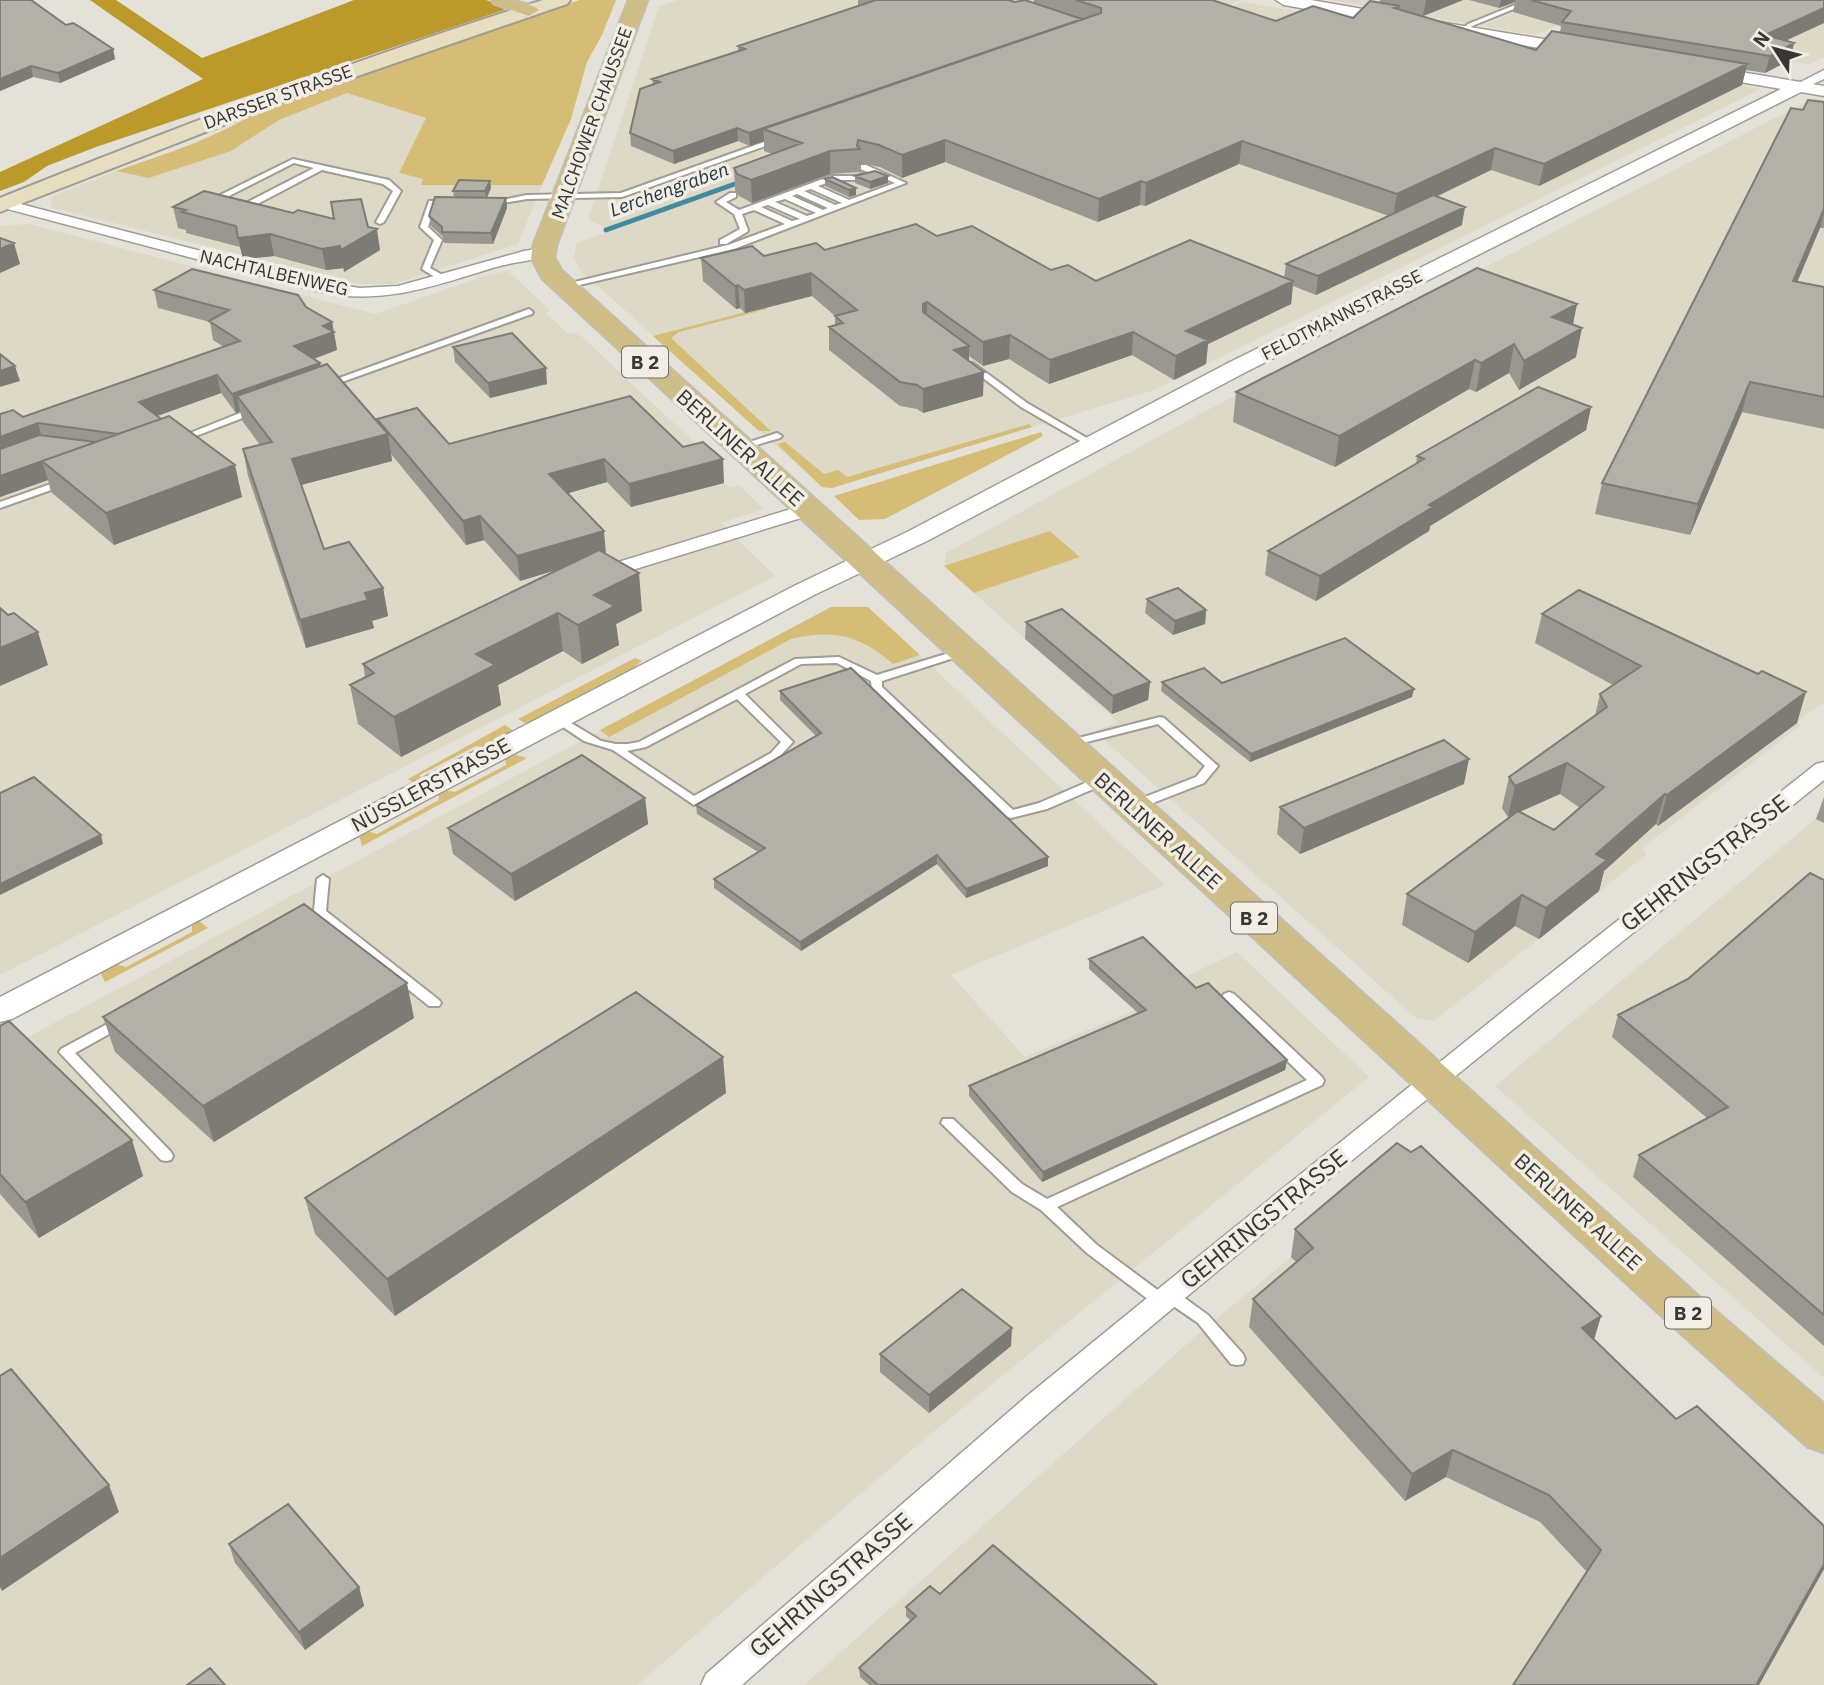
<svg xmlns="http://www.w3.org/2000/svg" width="1824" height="1685" font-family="'IBM Plex Sans',sans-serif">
	<rect width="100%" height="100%" fill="#e4e1d8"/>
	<path fill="#ded8c7" d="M678,0H1242L605,228L588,219L659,6Z
		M1330,0H1523L1466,23Z
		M1543,0L1824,16V57L1808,65L1750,49L1589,12L1536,35L1481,26Z
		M1244,2L1761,89L1154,390L832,488L822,487L579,269L574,256L577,243Z
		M347,93L426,118L399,173L423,179L421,185H542L518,244L393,284H358L50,207L53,196L116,171L149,178L231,151L279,120Z
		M1814,98L1824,100V702L1797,722L1801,725L1642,848L1647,854L1434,1021L1416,1018L1094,731L1118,722L974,593L1080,556L1050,531L944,566L946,553L1196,416Z
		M29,224L375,314L488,275L508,271L550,310L546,313L568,334L577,332L715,462L724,483L730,488L739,485L764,509L721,523L775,576L0,975V226Z
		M831,607H868L1165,885L951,975L1025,1057L1187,988L1179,980L1237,952L1369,1077L927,1437L637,1685H0V1052Z
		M1824,812V1378L1495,1086Z
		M1291,1257L1824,1563V1685H804L1197,1335Z"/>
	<path fill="#d5bd76" d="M580,0H616L602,35L587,62L571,119L542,185H421L423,179L399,173L426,118L347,93L279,120L231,151L149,178L116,171C170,152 215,139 263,108L480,31Z
		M766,307L767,309L679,332L671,338L771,431H759L653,336Z
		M1029,424L1032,427L832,488L822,487L777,444L785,442L824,474L838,470L847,477Z
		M1041,432L1043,436L885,519L859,520L834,496Z
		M1050,531L1080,557L974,593L944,566Z
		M831,607H868L920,655L893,664C859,635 835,629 791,639L609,737L600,730Z
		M635,658L642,661L624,675L528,725L518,719Z
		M505,725L515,732L485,748L476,746L420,775V782L415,784L408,779Z
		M513,754L527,758L362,846L359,835L367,831L377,834L439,800V793L445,790L455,792L506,765L505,758Z
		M198,920L208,928L105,982L100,972L115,964L126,967L192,932V923Z"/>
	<path fill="#bb9a2b" d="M90,0H116L202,58L354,0H486L502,6L504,10L96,147L47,166L24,182L0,191V172L203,79Z"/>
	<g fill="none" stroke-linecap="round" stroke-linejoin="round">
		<path stroke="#428a9d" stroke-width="5" d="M606,230L746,180"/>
		<g stroke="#a09d94" stroke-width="4">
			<path id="service" d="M1527,0H1536L1472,26L1466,32L1461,31L1468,24Z
				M775,138L782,140L622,197L527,199L491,205L487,203L527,195L621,193Z
				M293,159L389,180L401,191L384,222L380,224L376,222L393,191L383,184L322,170L246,210H240V206L314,168L294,163L211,205L204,203Z
				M860,165H866L906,183L734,249L562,289L558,286L728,245L785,224L754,210L742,214L748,230L747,232L726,244H720V240L740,229L734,214L716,202L730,193H736V197L726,202L739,210L831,176H857L868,172L860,169ZM874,174L895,183L849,200L818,186L835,180H858ZM811,189L842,203L835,205L804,191ZM797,194L828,208L823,210L792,196ZM785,199L816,213L807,216L775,202ZM768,205L800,219L792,221L761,207Z
				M429,201H449L453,203L449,205H435L428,227L442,240L430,268L446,277V281L443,282L422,269L434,240L420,227Z
				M529,309L533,312L532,314L328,387H322L320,385Z
				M973,363L1027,403L1097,444L1095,446H1089L1021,407L970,368V364Z
				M255,407L258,408V412L183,441L180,442L175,439Z
				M777,433L782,436L780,438L739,450L734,447Z
				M65,479L68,480V484L0,508V502Z
				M962,649L967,652L966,654L882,681V687L1013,810L1039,803L1099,777H1107L1109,780L1107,783L1047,809L1011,818L1007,817L872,690L871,681L837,663L801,664L745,694L793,742L779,757L694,805L613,750L584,741L551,719L553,717H561L601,741L616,744H628L639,742L795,659L839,657L877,675ZM737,699L781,742L771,753L694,796L627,751L646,747Z
				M1160,717L1164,718L1218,766L1204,783L1140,808L1136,809L1130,805L1132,802L1196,777L1205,766L1158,724L1067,747L1061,744L1063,742Z
				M323,875L329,879L326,911L439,1000L441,1003L439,1006H429L319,918L308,924H298L297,921L314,910L317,879Z
				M1229,992L1234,994L1322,1077L1324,1081L1322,1085L1057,1207L1097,1245L1163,1294L1165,1291L1170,1289L1175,1291L1208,1315L1243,1354L1245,1359L1243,1364L1237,1365L1231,1364L1198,1323L1169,1303L1167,1306L1162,1308L1157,1306L1087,1253L1041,1210L1012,1192L941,1123L943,1119H953L1022,1184L1047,1199L1307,1080L1224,1000L1222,997L1224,994Z
				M122,1016L127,1018L129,1021L127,1024L75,1053L171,1152L173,1156L171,1160L166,1161L161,1160L59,1052L61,1049Z"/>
		</g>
		<g stroke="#a09d94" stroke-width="3">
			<path id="minor" d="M1824,70V79L1798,91L1791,87Z
				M5,200L324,283L360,288L398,286L524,251L543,248L551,253L548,256C531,261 513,262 496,267C436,285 381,307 317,291L0,207V201Z
				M807,504L816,510L814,514L603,579H589L586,575L589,571Z
				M1824,762V780C1564,988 1303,1196 1050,1412C946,1502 845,1594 742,1685H701L706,1674L1027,1396L1152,1294L1522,996L1816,764Z"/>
		</g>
		<g stroke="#a09d94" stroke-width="3">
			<path id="tertiary" d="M1276,0H1311L1397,15L1405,20L1397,25L1284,5Z
				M1439,22L1580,45L1588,50L1580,55L1433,30L1431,27Z
				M1705,66L1824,86V96L1801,92L1244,373L927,541L814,595L12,1019L0,1022V997L796,585L909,531L1228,363L1781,89L1699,75L1697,71L1699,67Z"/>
		</g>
		<g stroke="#a09d94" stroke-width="4">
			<path id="secondary" d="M543,0H570L567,4L285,101L0,212V198C179,126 359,58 543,0Z"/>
		</g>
		<g stroke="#bfbfbe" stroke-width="3">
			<path id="primary" d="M491,0C507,0 527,0 539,10L529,16L494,4Z
				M628,0H648L557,245L555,258L562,270L1707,1303L1824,1403V1453L1807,1447L1675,1329L542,279L531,258L533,245Z"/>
		</g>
		<use href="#service" fill="#fff" fill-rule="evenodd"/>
		<use href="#minor" fill="#fff" fill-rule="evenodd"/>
		<use href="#tertiary" fill="#fff" fill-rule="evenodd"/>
		<use href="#secondary" fill="#e7dec2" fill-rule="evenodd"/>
		<use href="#primary" fill="#cebd86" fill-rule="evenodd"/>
	</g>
	<path fill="#9a9790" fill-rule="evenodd" d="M0,0L66,25L113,49L115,59L60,83L33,77L0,91Z
		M858,0H1008L1015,2L1034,3V0H1212L1276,21L1353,18L1380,3V0H1463L1423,16L1415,15L1536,50L1560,33L1561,26L1513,12L1515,2L1499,8L1469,0H1824V23L1786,40L1794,43L1790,60L1765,73L1746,70L1742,85L1539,186L1491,170L1436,197L1462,225L1316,295L1293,286L1291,304L1208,344L1206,364L1174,380L1132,355L1049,384L1009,359L983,366L969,356V361L983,396L923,413L917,409L900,406L829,350V327L835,325V316L812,296L745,313L740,308L736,309L703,281L701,258L764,256L825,250L937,236L1051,270L1096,281L1284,278L1286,264L1389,216L1239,164L1145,206L1140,205L1098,222L945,162L902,178L880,167L861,163V172L830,174L752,203L739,196L735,190L734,168L772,154L764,151V141L750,146L738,141L674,164L631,146L630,133L653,85L652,79L738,51V46L858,6Z
		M1824,102V228H1820L1797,281L1824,287V429L1742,412L1690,535L1595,514L1602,483L1803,110Z
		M855,176L888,183L870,189L855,183Z
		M832,177L856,195L849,197L825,186V179Z
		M491,188L487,198H506L507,208L493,244L444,243L443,237L431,226L429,216L454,197L453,191Z
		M173,207L368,227L380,250L344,272V268L326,270L274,256L243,259L240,247L186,233V230L178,228Z
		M154,290L306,307L332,322L337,350L314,359L378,422L377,419L449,444L683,447L724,483L631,507L607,482L567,493L642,611L616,624L619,645L582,664L563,651L498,685L501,705L401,757L358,724L350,685L365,677L363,664L561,568L520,581L484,540L466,545L391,454L392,461L301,485L324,549L383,588L388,616L372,621L374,628L306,648L248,476L243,449L260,445L243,422L240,411L236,413L221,393L157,416L242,497L114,545L51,492L48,480L0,497V414L23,417L224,347L213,340L210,322L158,308Z
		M1577,304L1573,325L1576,357L1519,390L1509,373L1476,392L1469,389L1335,467L1233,422L1236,392Z
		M453,347L547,384L490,398L455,362Z
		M1591,407L1586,430L1430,526L1429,531L1316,601L1265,575L1268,551L1416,465L1417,456Z
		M1147,599L1206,610L1205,624L1173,635L1145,613Z
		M1542,614L1797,723L1658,826L1656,824L1604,871L1599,891L1539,939L1515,926L1468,963L1402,925L1407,894L1513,815L1508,817L1502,808L1509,777L1595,716L1600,694L1613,685L1535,643ZM1560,794L1580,808L1554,830L1519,812Z
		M1026,622L1150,682L1148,700L1112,714L1025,639Z
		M1162,682L1222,683L1412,697L1250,762L1161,691Z
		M780,691L1048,857V866L966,898L937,864L801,951L714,888V879L758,852L697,814L696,805L816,736L780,700Z
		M1464,784L1300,854L1277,834L1280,807Z
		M1824,797V823L1816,819Z
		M645,798L648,824L515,901L453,854L448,828Z
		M1824,880V1346L1633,1177L1639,1155L1707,1118L1612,1037L1618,1015L1688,979Z
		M1089,959L1196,988L1287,1060L1285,1070L1042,1182L969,1096V1086L1138,1013L1089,969Z
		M103,1017L414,1018L214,1142L115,1052Z
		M0,1026L143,1176L39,1238L0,1194Z
		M726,1093L395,1316L315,1234L305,1198Z
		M1295,1229L1601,1316L1594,1339L1676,1419L1824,1526V1569L1759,1685H1513L1587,1572L1540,1522L1446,1477L1405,1501L1249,1327L1253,1299L1296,1262L1291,1257Z
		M1011,1346L929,1413L880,1372V1354Z
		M229,1544L359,1587L364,1606L305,1650L235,1563Z
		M906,1607L1157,1685H869L860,1677L859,1668L911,1621L906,1616Z"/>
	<path fill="#7d7b75" d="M1426,0H1463L1423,16Z
		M1501,0H1515V2L1499,8Z
		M1824,8V23L1761,52L1765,35Z
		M1082,19L763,129L764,141L750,146L749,133Z
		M1794,43L1790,60L1765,73L1770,56Z
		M113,49L115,59L60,83L58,73Z
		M1747,64L1742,85L1539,186L1544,164Z
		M31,66L33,77L0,91V79Z
		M737,128L738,141L674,164L673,151Z
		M945,140V162L902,178V155Z
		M1242,141L1239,164L1145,206L1146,183Z
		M1495,148L1491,170L1393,217L1397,194Z
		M830,151V174L752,203L751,180Z
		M888,176V183L870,189V182Z
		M490,181L491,188L486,198L485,191Z
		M1141,181L1140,205L1098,222L1099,199Z
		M856,188V195L849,197V190Z
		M506,198L507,208L493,244L491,233Z
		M1465,207L1462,225L1316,295L1318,276Z
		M1824,209V214L1820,228L1786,309L1793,281Z
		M377,229L380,250L344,272L341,250Z
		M270,234L274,256L243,259L238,238Z
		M14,243L20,264L0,273V249Z
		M340,246L344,268L326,270L322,249Z
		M811,273L812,296L745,313L744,290Z
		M1293,281L1291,304L1208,344L1206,364L1174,380L1176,356L1186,331Z
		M738,285L740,308L736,309L735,286Z
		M927,302V326L923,327V304Z
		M1577,304L1571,332L1552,317Z
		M332,322L337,350L298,364L294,346L323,326Z
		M1582,328L1576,357L1519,390L1524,361Z
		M1133,332L1132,355L1049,384L1050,360Z
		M1010,335L1009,359L983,366V342Z
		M1514,344L1509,373L1476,392L1481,363Z
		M969,346V370L954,350Z
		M1475,360L1469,389L1335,467L1339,436Z
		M320,363L324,381L237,396L240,411L236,413L232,394Z
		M15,366L20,381L0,387V371Z
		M546,368L547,384L490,398L488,383Z
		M984,372L983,396L923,413V389Z
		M217,375L221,393L143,421L139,402Z
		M1750,382L1742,412L1690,535L1698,504Z
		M1591,407L1586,430L1430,526L1429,531L1316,601L1320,576L1429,505Z
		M38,423L43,442L0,459V437Z
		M388,434L392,461L297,486L292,459Z
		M604,459L607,482L552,498L549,474Z
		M723,459L724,483L631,507L629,484Z
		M42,461L48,480L0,497V476Z
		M235,465L242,497L114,545L106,513Z
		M480,516L484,540L466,545L463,521Z
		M604,531L606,555L520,581L517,556Z
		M639,573L642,611L616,624L619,645L582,664L578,625L594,595Z
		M383,588L388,616L372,621L374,628L306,648L300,620L365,593Z
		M1206,610L1205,624L1173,635L1175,621Z
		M558,613L563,651L498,685L501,705L401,757L394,717L476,654Z
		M38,632L48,665L0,686V648Z
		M1150,682L1148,700L1112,714L1113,696Z
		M1414,689L1412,697L1250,762L1251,754Z
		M1806,692L1797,723L1658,826L1667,795Z
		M1469,759L1464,784L1300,854L1304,828Z
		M1567,763L1560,794L1508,817L1515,786Z
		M1665,794L1656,824L1604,871L1599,891L1539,939L1546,908L1596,854Z
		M645,798L648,824L515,901L511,874Z
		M101,835L103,844L0,895V884Z
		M937,855V864L801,951L800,942Z
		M1048,857V866L966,898V889Z
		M1522,895L1515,926L1468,963L1475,932Z
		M407,983L414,1018L214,1142L203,1106Z
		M723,1057L726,1093L395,1316L387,1279Z
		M1287,1060L1285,1070L1042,1182L1043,1172Z
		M132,1140L143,1176L39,1238L25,1202Z
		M1601,1316L1593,1343L1582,1328Z
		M1012,1328L1011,1346L929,1413V1395Z
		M1453,1450L1446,1477L1405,1501L1412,1474Z
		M109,1485L119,1512L2,1591L0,1587V1558Z
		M1824,1564V1569L1759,1685H1756Z
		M359,1587L364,1606L305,1650L299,1632Z"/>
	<path fill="#b3b0a7" stroke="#7d7b75" stroke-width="2" d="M0,0H31L66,25L73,23L80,27L113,49L58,73L31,66L0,79Z
		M875,0H1008L1015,2L1025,0L1082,19L749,133L737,128L673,151L630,133L640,89L660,82L652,79L745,49L738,46L876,0Z
		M1076,0H1212L1276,21L1313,6L1353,18L1370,1L1400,6L1394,8L1536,50L1552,31L1747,64L1544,164L1495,148L1397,194L1242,141L1146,183L1141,181L1099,199L945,140L902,155L879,145L858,140L857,146L860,149L830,151L751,180L737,174L734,168L802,143L763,129L1101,13V8Z
		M1531,0H1824V8L1765,35L1794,43L1770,56L1562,22L1571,11Z
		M1808,100L1824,102V209L1793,281L1824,287V397L1750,382L1698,504L1602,483L1791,108L1803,110Z
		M875,171L888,176L870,182L855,176Z
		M832,177L856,188L849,190L825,179Z
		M459,180L490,181L485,191H453Z
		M204,191L293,213L298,210L334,219L331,202L361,199L368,227L377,229L341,250L340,246L322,249L270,234L238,238L236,226L182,212L186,210L173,207Z
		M1433,195L1465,207L1318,276L1286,264Z
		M435,197L506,198L491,233L442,232V227L429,216Z
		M916,224L937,236L972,226L1051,270L1068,265L1096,281L1190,240L1293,281L1186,331L1208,340L1176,356L1133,332L1050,360L1010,335L983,342L927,302L923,304V312L969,346L954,350L984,372L923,389L917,385L900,382L829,327L843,323L835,316L857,310L811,273L744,290L738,285L735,286L701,258L752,246L764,256L816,243L825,250Z
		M0,238L14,243L0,249Z
		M1477,268L1577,304L1552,317L1582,328L1524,361L1514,344L1481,363L1475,360L1339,436L1236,392Z
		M192,269L298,295L306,307L332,322L323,326L334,332L294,346L320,363L232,394L217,375L139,402L161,419L118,434L38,423L0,437V414L13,410L23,417L240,341L209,321L229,310L154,290Z
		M512,333L546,368L488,383L453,347Z
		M0,354L15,366L0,371Z
		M327,364L388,434L292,459L324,549L349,542L383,588L365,593L368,600L300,620L243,449L272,442L237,396Z
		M1538,387L1591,407L1429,505L1433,507L1320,576L1268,551L1424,459L1417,456Z
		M630,396L683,447L703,442L723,459L629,484L604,459L549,474L604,531L517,556L480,516L463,521L377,419L417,408L449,444Z
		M169,416L235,465L106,513L42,461Z
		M39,435L96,442L0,476V449Z
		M599,550L639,573L594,595L615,606L578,625L558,613L476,654L495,665L394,717L350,685L374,673L363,664Z
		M1178,588L1206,610L1175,621L1147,599Z
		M1579,590L1758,674L1762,671L1806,692L1667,795L1665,794L1596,854L1607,860L1546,908L1522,895L1475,932L1407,894L1518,811L1554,830L1604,787L1567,763L1515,786L1509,777L1607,707L1600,694L1641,666L1542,614Z
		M0,608L8,615L14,613L38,632L0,648Z
		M1062,609L1150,682L1113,696L1026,622Z
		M1345,638L1414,689L1251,754L1162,682L1204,668L1222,683Z
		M851,668L1048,857L966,889L937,855L800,942L714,879L765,848L696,805L821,733L780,691Z
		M1444,740L1469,759L1304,828L1280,807Z
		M582,755L645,798L511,874L448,828Z
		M34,777L101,835L0,884V793Z
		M1810,873L1824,880V1315L1639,1155L1728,1107L1618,1015L1688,979Z
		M304,904L407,983L203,1106L103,1017Z
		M1143,937L1196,988L1208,983L1287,1060L1043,1172L969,1086L1146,1010L1089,959Z
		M636,992L723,1057L387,1279L305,1198Z
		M9,1021L132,1140L25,1202L0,1174V1026Z
		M1397,1143L1411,1152L1421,1146L1601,1316L1582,1328L1676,1419L1697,1406L1824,1526V1564L1756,1685H1513L1601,1550L1549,1495L1453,1450L1412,1474L1253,1299L1313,1248L1295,1229Z
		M962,1289L1012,1328L929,1395L880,1354Z
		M11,1369L109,1485L0,1558V1376Z
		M288,1504L359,1587L299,1632L229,1544Z
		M993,1545L1157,1685H878L859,1668L916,1616L906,1607L930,1586L940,1594Z
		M210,1668L225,1685H187Z"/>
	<g text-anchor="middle" stroke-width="7" stroke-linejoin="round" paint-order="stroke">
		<g font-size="18" fill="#383733" stroke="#f2eee5">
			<text transform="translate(278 97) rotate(-20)" y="6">DARSSER STRASSE</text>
			<text transform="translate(592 123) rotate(-70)" y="6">MALCHOWER CHAUSSEE</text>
			<text transform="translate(274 273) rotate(13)" y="6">NACHTALBENWEG</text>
			<text transform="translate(1342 315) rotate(-27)" y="6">FELDTMANNSTRASSE</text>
		</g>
		<g font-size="19" font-style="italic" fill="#223941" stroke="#f2eee5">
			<text transform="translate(669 189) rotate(-20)" y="7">Lerchengraben</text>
		</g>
		<g fill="#f2eee5" stroke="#706e68" stroke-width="2">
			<rect x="622" y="346.5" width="46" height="31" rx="5"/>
			<rect x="1231" y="902.5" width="46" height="31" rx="5"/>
			<rect x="1665" y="1297.5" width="46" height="31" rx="5"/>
		</g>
		<g font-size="19" font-weight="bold" fill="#383733">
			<text x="645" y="369">B 2</text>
			<text x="1254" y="925">B 2</text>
			<text x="1688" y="1320">B 2</text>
		</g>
		<g font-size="21" fill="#383733" stroke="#f2eee5">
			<text transform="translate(740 448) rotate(42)" y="7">BERLINER ALLEE</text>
			<text transform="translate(431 785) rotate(-28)" y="7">NÜSSLERSTRASSE</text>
			<text transform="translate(1158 831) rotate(42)" y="7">BERLINER ALLEE</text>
			<text transform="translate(1578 1212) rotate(42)" y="7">BERLINER ALLEE</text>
		</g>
		<g font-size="24" fill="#383733" stroke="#f2eee5">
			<text transform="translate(1705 863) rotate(-38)" y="8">GEHRINGSTRASSE</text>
			<text transform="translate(1264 1219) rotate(-39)" y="8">GEHRINGSTRASSE</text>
			<text transform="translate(831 1585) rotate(-41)" y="8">GEHRINGSTRASSE</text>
		</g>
	</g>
	<g transform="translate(1775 49) rotate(306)" stroke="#f2eee5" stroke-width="5" paint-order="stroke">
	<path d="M0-5L12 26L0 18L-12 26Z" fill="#383733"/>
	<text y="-10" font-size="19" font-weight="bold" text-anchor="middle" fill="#383733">N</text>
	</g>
</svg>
